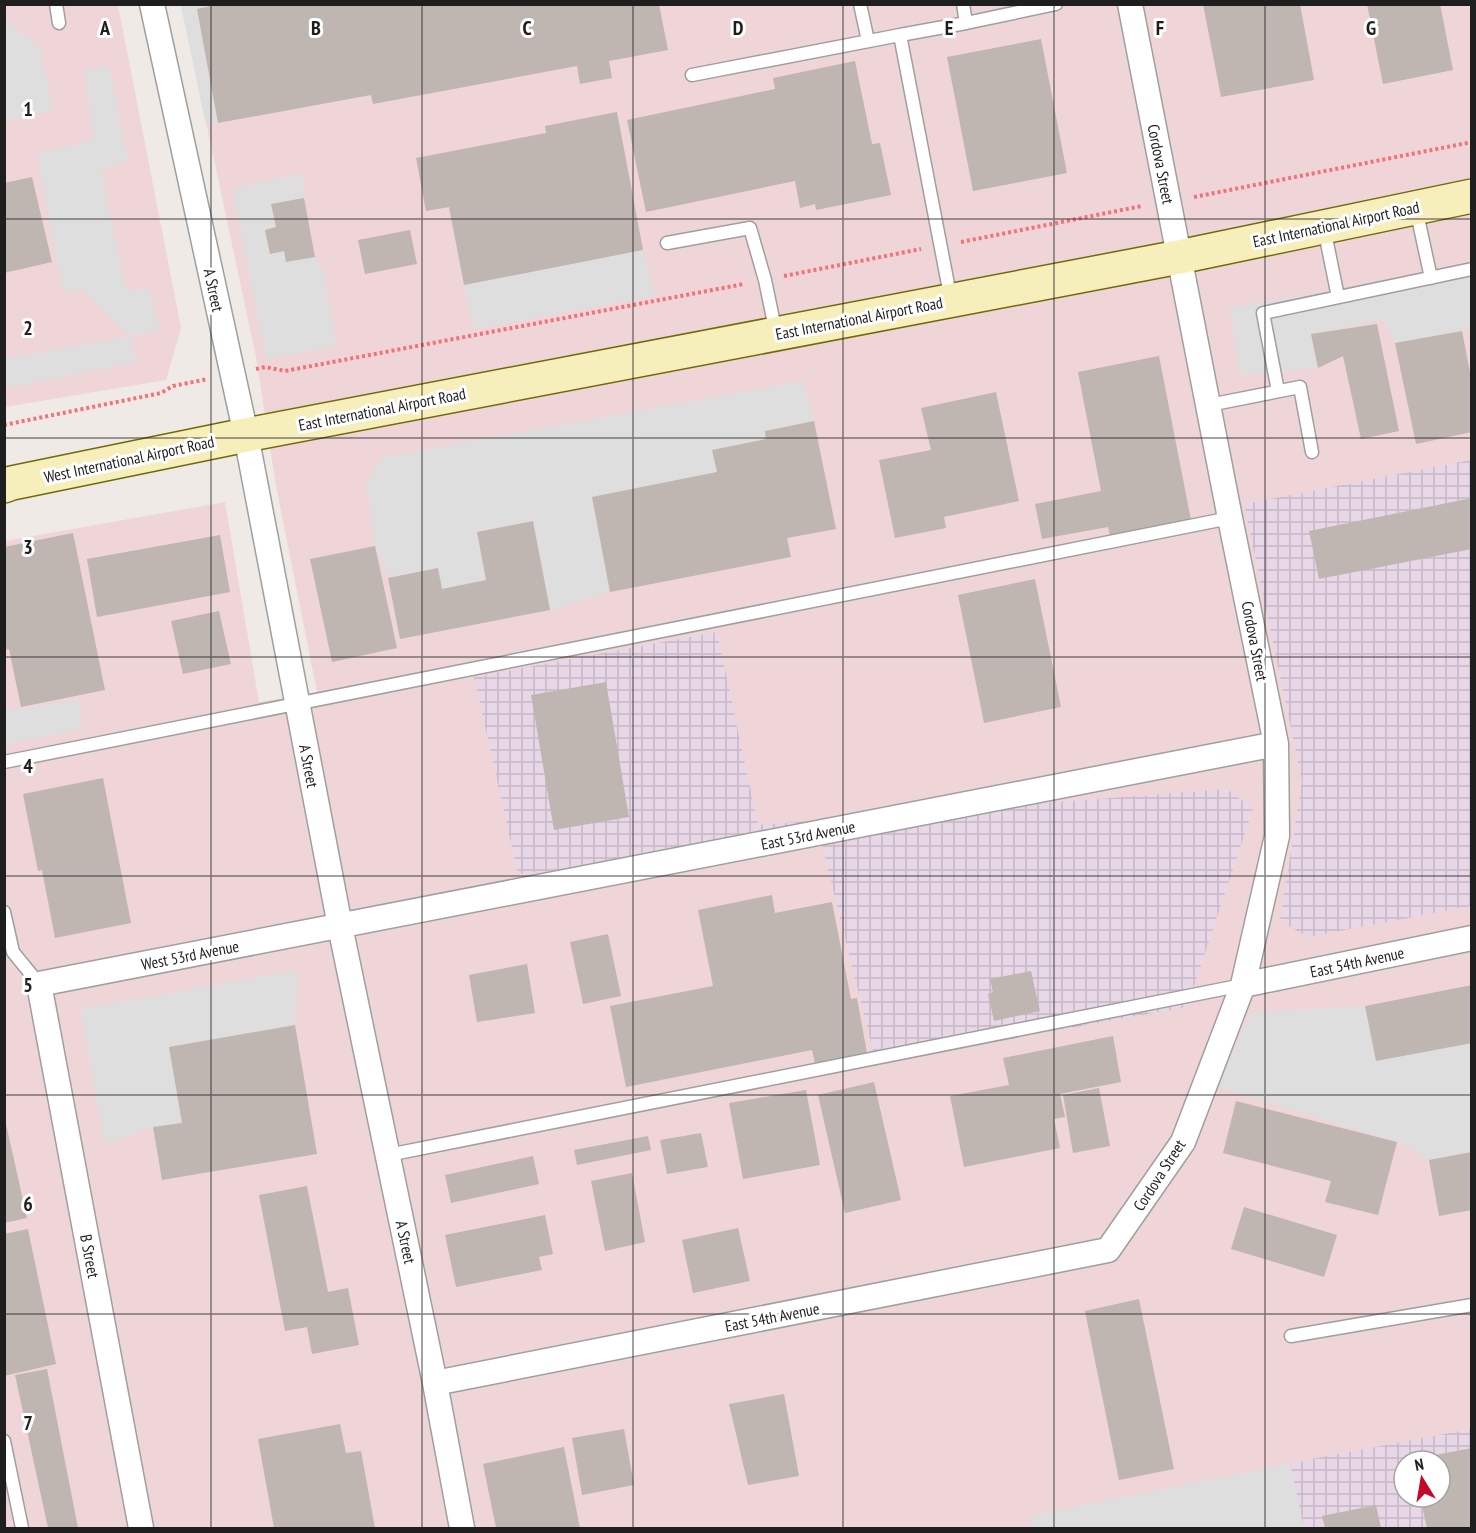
<svg xmlns="http://www.w3.org/2000/svg" width="1476" height="1533" font-family="'PT Sans Narrow',sans-serif">
	<defs>
		<pattern id="industrial-grid" width="8" height="8" patternUnits="userSpaceOnUse" patternTransform="scale(1.5)"><rect width="8" height="8" fill="#e8d7e7"/><path d="M0 4h8M4 0v8" fill="none" stroke="#c7b8c6"/></pattern>
	</defs>
	<rect width="100%" height="100%" fill="#efeae5"/>
	<path fill="#efd5d8" fill-rule="evenodd" d="M5,5H118L181,328L166,380L5,407Z
		M181,5H1471V1528H5V541L225,502L259,702L317,692L276,486L256,357ZM1404,1461H1440V1497H1404Z"/>
	<path fill="url(#industrial-grid)" fill-rule="evenodd" d="M1471,460V906L1308,937L1280,921L1302,781L1244,504Z
		M717,632L758,825L1227,789L1253,809L1187,1007L876,1063L822,845L518,874L474,677Z
		M1471,1429V1528H1302L1290,1463ZM1404,1461H1440V1497H1404Z"/>
	<path fill="#dedede" d="M181,5H221L197,9L218,123L205,121Z
		M4,19L39,46L53,111L5,120Z
		M109,66L128,161L101,169L126,291L148,287L160,331L130,336L136,362L5,388V359L129,336L82,289L63,292L37,154L94,139L84,70Z
		M303,173L304,198L271,204L276,227L265,230L269,254L284,251L286,262L315,257L323,271L337,346L266,359L232,188Z
		M643,250L655,296L474,329L464,285Z
		M1471,266V326L1462,331L1395,343L1383,319L1311,334L1318,368L1239,375L1230,308Z
		M803,381L814,421L765,431L766,439L712,450L717,472L592,497L610,592L550,610L531,508L533,521L477,532L486,580L442,589L437,568L388,578L375,546L366,482L383,457Z
		M78,700L82,729L5,744V710Z
		M298,970L295,1025L170,1047L182,1123L153,1127L105,1144L80,1009Z
		M1365,1006L1376,1061L1471,1043V1151L1429,1160L1397,1142L1218,1087L1251,1012Z
		M1290,1463L1304,1528H1033L1030,1516Z"/>
	<path fill="#bfb5b1" d="M221,4H659L668,50L609,61L612,78L580,84L577,66L373,104L371,95L218,123L197,9Z
		M1203,4H1300L1314,80L1221,97Z
		M1367,4H1440L1453,70L1383,84Z
		M1041,39L1067,173L973,191L947,57Z
		M855,61L872,144L880,143L891,195L816,210L815,204L800,208L795,181L646,212L627,120L775,89L773,78Z
		M617,112L643,250L464,285L449,207L426,211L416,158L546,133L545,126Z
		M32,177L52,262L4,273V183Z
		M304,198L315,257L286,262L284,251L270,254L265,230L276,227L271,204Z
		M410,230L417,264L365,274L358,240Z
		M1377,324L1399,431L1361,439L1343,356L1318,368L1311,334Z
		M1462,331L1472,383V432L1416,444L1395,343Z
		M1159,356L1191,520L1110,536L1108,527L1042,539L1035,504L1101,491L1078,372Z
		M996,392L1019,501L944,517L946,528L895,538L879,460L931,450L921,408Z
		M814,421L836,529L787,538L791,557L610,592L592,497L717,472L712,450L766,439L765,431Z
		M1472,498V549L1319,579L1309,531Z
		M533,521L550,610L400,639L388,578L438,568L442,589L486,580L477,532Z
		M73,533L105,690L21,707L9,649L4,650V547Z
		M220,535L230,592L97,617L87,559Z
		M375,546L397,648L332,662L310,559Z
		M1035,579L1061,707L984,723L958,595Z
		M219,611L231,664L183,674L171,621Z
		M606,682L629,817L554,830L531,695Z
		M103,778L131,923L55,938L42,870L38,871L23,794Z
		M772,895L775,913L832,902L851,999L857,998L867,1053L815,1064L812,1050L626,1087L610,1006L713,986L698,910Z
		M608,934L621,996L583,1004L570,942Z
		M527,964L535,1013L477,1022L469,975Z
		M1031,971L1040,1011L994,1021L988,994L993,992L990,979Z
		M1472,985V1043L1376,1061L1365,1006Z
		M295,1025L317,1154L162,1180L153,1127L182,1123L169,1047Z
		M1113,1036L1121,1082L1060,1094L1065,1117L1054,1119L1060,1148L964,1167L950,1096L1009,1085L1003,1058Z
		M874,1082L901,1200L845,1213L818,1095Z
		M1099,1088L1110,1146L1073,1153L1063,1095Z
		M806,1090L820,1165L743,1179L729,1103Z
		M1236,1101L1397,1142L1378,1215L1325,1202L1331,1181L1223,1153Z
		M4,1115L27,1218L4,1223Z
		M701,1133L708,1167L667,1174L660,1140Z
		M648,1136L651,1150L577,1165L574,1150Z
		M1472,1152V1210L1439,1216L1429,1160Z
		M533,1156L539,1184L451,1203L445,1175Z
		M632,1173L645,1242L605,1251L591,1181Z
		M307,1186L328,1292L348,1288L359,1345L312,1354L307,1327L285,1331L259,1195Z
		M1244,1207L1337,1235L1324,1277L1231,1249Z
		M545,1215L553,1254L539,1257L542,1270L456,1287L445,1235Z
		M738,1228L750,1281L693,1293L682,1240Z
		M28,1229L56,1364L4,1376V1234Z
		M1139,1299L1174,1469L1119,1480L1085,1311Z
		M47,1369L78,1528H48L15,1375Z
		M784,1394L799,1476L748,1485L729,1404Z
		M340,1424L346,1453L361,1451L375,1528H274L258,1439Z
		M624,1429L634,1485L582,1495L572,1438Z
		M564,1447L580,1528H496L483,1464Z
		M1472,1448V1528H1427L1420,1497H1440V1461L1409,1460Z
		M1376,1505L1381,1528H1325L1322,1516Z"/>
	<g fill="none" stroke-linecap="round" stroke-linejoin="round">
		<g stroke="#9f9f9f" stroke-width="15">
			<path id="lane" d="M56,4L59,23
				M860,4L868,41
				M963,4L966,23L1056,4
				M692,75L900,35
				M1416,209L1431,278
				M1324,228L1338,297
				M667,243L750,228L765,280L776,333
				M951,300L900,35L966,23
				M1278,391L1263,313L1472,269
				M1209,405L1300,387L1312,452
				M4,762L1230,518
				M4,912L13,952L39,984
				M388,1155L1243,985
				M1291,1336L1472,1305
				M4,1441L22,1528"/>
		</g>
		<g stroke="#9f9f9f" stroke-width="27">
			<path id="street" d="M152,4L246,435L340,926L435,1383L462,1528
				M1243,985L1472,938
				M435,1383L1108,1250L1183,1142L1243,985L1277,836L1276,744L1230,518L1130,4
				M141,1528L39,984L1276,744"/>
		</g>
		<g stroke="#716a0a" stroke-width="36">
			<path id="secondary" d="M4,486L12,483L246,435L1179,257L1472,196"/>
		</g>
		<path stroke="#f3717a" stroke-width="4" stroke-dasharray="3 3" stroke-linecap="butt" d="M1194,197L1472,142
			M961,242L1142,206
			M784,276L921,249
			M256,369L265,367L285,371L744,284
			M4,425L161,393L173,386L208,379"/>
		<use href="#lane" stroke="#fff" stroke-width="12"/>
		<use href="#street" stroke="#fff" stroke-width="24"/>
		<use href="#secondary" stroke="#f7efbb" stroke-width="33"/>
	</g>
	<path fill="none" stroke="#1e1e1e" stroke-width="1.5" stroke-opacity="0.55" d="M211,4V1528M422,4V1528M633,4V1528M843,4V1528M1054,4V1528M1265,4V1528M4,219H1472M4,438H1472M4,657H1472M4,876H1472M4,1095H1472M4,1314H1472"/>
	<g text-anchor="middle" stroke-width="6" stroke-linejoin="round" paint-order="stroke">
		<g font-size="16" fill="#1e1e1e" stroke="#fff">
			<text transform="translate(1161 164) rotate(79)" y="6">Cordova Street</text>
			<text transform="translate(1336 224) rotate(-12)" y="6">East International Airport Road</text>
			<text transform="translate(214 290) rotate(78)" y="6">A Street</text>
			<text transform="translate(859 318) rotate(-11)" y="6">East International Airport Road</text>
			<text transform="translate(382 409) rotate(-11)" y="6">East International Airport Road</text>
			<text transform="translate(129 459) rotate(-12)" y="6">West International Airport Road</text>
			<text transform="translate(1255 641) rotate(79)" y="6">Cordova Street</text>
			<text transform="translate(309 766) rotate(79)" y="6">A Street</text>
			<text transform="translate(808 835) rotate(-11)" y="6">East 53rd Avenue</text>
			<text transform="translate(190 955) rotate(-11)" y="6">West 53rd Avenue</text>
			<text transform="translate(1357 962) rotate(-12)" y="6">East 54th Avenue</text>
			<text transform="translate(1159 1175) rotate(-57)" y="6">Cordova Street</text>
			<text transform="translate(406 1242) rotate(78)" y="6">A Street</text>
			<text transform="translate(90 1256) rotate(79)" y="6">B Street</text>
			<text transform="translate(772 1317) rotate(-11)" y="6">East 54th Avenue</text>
		</g>
	</g>
	<g font-size="20" text-anchor="middle" font-weight="bold" fill="#1e1e1e" stroke="#fff" stroke-width="6" stroke-linejoin="round" paint-order="stroke">
		<text x="105" y="35">A</text>
		<text x="316" y="35">B</text>
		<text x="527" y="35">C</text>
		<text x="738" y="35">D</text>
		<text x="949" y="35">E</text>
		<text x="1160" y="35">F</text>
		<text x="1371" y="35">G</text>
		<text x="28" y="116">1</text>
		<text x="28" y="335">2</text>
		<text x="28" y="554">3</text>
		<text x="28" y="773">4</text>
		<text x="28" y="992">5</text>
		<text x="28" y="1211">6</text>
		<text x="28" y="1430">7</text>
	</g>
	<rect width="1476" height="1533" fill="none" stroke="#1e1e1e" stroke-width="12"/>
	<g transform="translate(1422 1479) rotate(349)"><circle r="28" fill="#ffffff" stroke="#a5a5a5" stroke-width="1.5"/>
	<path d="M0-4.5L10 22L0 15L-10 22Z" fill="#c30929"/>
	<text y="-9" font-size="16" font-weight="bold" text-anchor="middle" fill="#1e1e1e">N</text>
	</g>
</svg>
